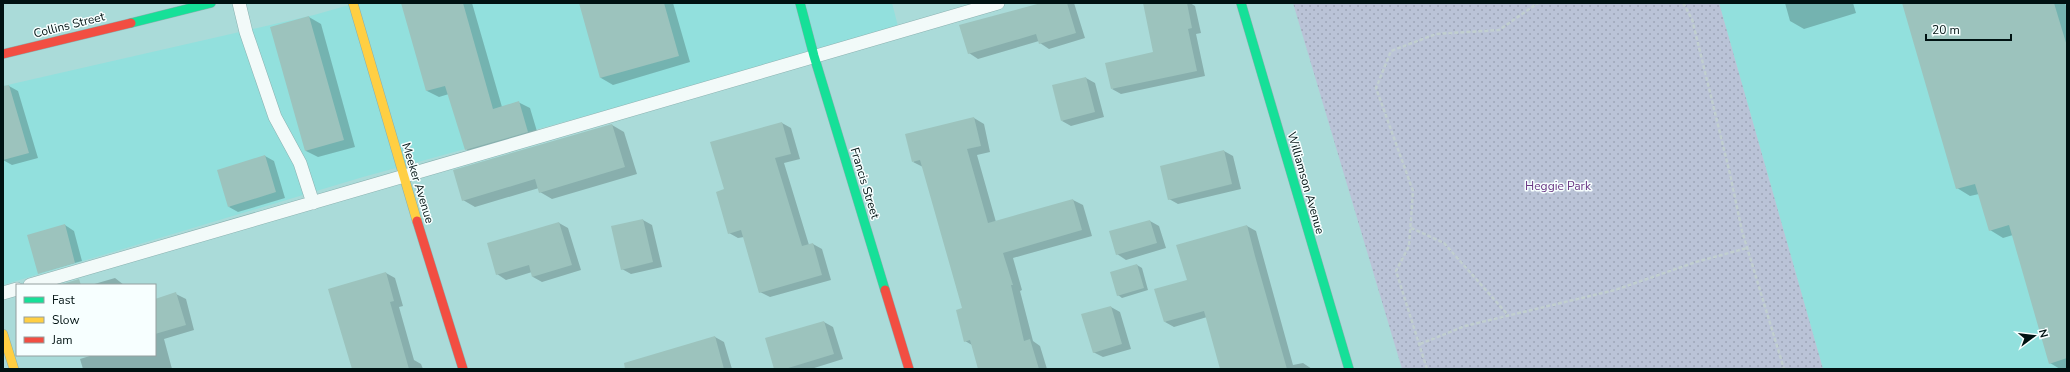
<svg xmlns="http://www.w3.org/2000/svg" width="2070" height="372" font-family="'Nunito Sans',sans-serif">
	<defs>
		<pattern id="park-dots" width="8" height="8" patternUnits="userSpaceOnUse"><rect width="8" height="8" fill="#bac3d7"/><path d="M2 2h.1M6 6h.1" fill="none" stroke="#9ea6b8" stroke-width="1.8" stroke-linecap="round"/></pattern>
	</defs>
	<rect width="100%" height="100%" fill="#aadbd9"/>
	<path fill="#92e0dd" d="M356,3H892L899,30L363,177L3,285V86L314,15Z
		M1719,3H2067V369H1823Z"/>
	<path fill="url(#park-dots)" d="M1293,3H1719L1823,369H1402Z"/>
	<path fill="#0003" d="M403,3H472L502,107L518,102L530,108L539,138L477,156L466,149L449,94L439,97L427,91Z
		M580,3H673L690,62L613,85L601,78Z
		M1044,3H1074L1085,38L1049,49L1040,43L1039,41L978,59L969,53Z
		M1144,3H1190L1195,6L1201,33L1196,34L1205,76L1121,94L1112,89L1155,53Z
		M1785,3H1853L1856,13L1804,29L1790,21Z
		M1903,3H2065L2067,9V369H2060L2050,363L2013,235L2003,238L1990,230L1979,194L1970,196L1957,188Z
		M309,17L321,24L355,147L318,157L306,151Z
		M1086,78L1095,83L1104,117L1071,126L1062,121Z
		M9,86L18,91L38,158L12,165L3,160V87Z
		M974,118L984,124L990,152L977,155L996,222L1073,200L1083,205L1092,236L1013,258L1022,290L1020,291L1033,341L1040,346L1047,369H980L972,345L965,341L963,309L923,167L913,162Z
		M782,123L791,128L800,159L784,163L809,245L813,244L822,249L831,280L770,297L760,292L744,237L738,238L729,233L726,190Z
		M612,125L624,132L637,174L552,199L540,192L539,188L475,207L463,200Z
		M1224,151L1233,156L1241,189L1178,204L1169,199Z
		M265,156L274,161L285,198L238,212L229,207Z
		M643,220L652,225L662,267L631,274L622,269Z
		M1150,221L1159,226L1166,248L1126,260L1117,254L1110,232Z
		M559,223L568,228L581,270L542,282L533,277L532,272L506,280L497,274Z
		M65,225L74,231L82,261L46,271Z
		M1247,226L1256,231L1293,365L1303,363L1312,369H1228L1207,317L1174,327L1165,322L1188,281Z
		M1137,265L1142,268L1148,290L1122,298L1118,295Z
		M386,273L395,278L403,306L399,307L414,360L421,364L423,369H353Z
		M115,278L124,285H91Z
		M176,294L186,299L194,330L164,339L172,369H83L80,359L93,355H155V300Z
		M1111,307L1120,312L1131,349L1103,357L1093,352Z
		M824,322L833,327L843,359L811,369H775Z
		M715,337L724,342L732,369H646Z"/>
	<path fill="#9cc3bd" d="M401,3H463L493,109L519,101L528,132L465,150L445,86L426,91Z
		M579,3H664L679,56L600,78Z
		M1041,3H1067L1076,33L1039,44L1036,34L968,54L959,25Z
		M1143,3H1187L1192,28L1188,29L1197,71L1111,89L1105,63L1153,52Z
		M1902,3H2054L2067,46V358L2049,364L2009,225L1989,231L1975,184L1956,189Z
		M309,16L344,140L305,151L270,27Z
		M1086,77L1095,112L1061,121L1052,85Z
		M9,85L29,153L3,160V86Z
		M974,117L981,146L967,149L988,223L1073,199L1082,230L1003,253L1013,285H1011L1024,341L1030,339L1039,369H978L970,340L964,342L956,310L962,308L920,160L912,162L905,134Z
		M782,122L791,154L775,158L802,246L813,243L822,275L759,293L741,230L728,234L716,192L724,189L710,142Z
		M612,124L625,167L539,193L535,179L462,201L453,170Z
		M1224,150L1232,184L1168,200L1160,166Z
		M265,155L276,192L228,207L217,170Z
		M643,219L653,262L621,270L611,226Z
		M1150,220L1157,243L1116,255L1109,231Z
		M559,222L572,265L532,277L529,265L496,275L487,243Z
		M65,224L75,263L38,274L27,235Z
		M1247,225L1255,256L1287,369H1220L1204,311L1164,322L1154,289L1187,280L1176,245Z
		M1137,264L1144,288L1117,296L1110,272Z
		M386,272L394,301L390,302L409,369H352L328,289Z
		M79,279L81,285H59Z
		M176,292L186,325L155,334V299Z
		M1111,306L1122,344L1093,353L1081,314Z
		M824,321L834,354L785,369H774L765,338Z
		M715,336L724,369H625L624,363Z"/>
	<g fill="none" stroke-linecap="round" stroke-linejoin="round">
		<g stroke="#8ab1b0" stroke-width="14">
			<path id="lane" d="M239,3L246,32L275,117L300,163L313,203
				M30,285L998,3
				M3,293L17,289"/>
		</g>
		<g stroke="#8ab1b0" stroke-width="10">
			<path id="fast" d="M800,3L814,56L885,290
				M1241,3L1349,369
				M131,23L211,3"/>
		</g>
		<g stroke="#8ab1b0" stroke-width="10">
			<path id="slow" d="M353,3L417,221
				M3,334L14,369"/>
		</g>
		<g stroke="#8ab1b0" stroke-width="10">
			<path id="jam" d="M3,54L131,23
				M417,221L463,369
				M885,290L909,369"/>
		</g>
		<path stroke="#c1cfcf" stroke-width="2.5" stroke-dasharray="4 2" stroke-linecap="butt" d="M1683,3L1692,19L1730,174L1742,231L1784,369
			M1411,228L1444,243L1508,315
			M1420,344L1465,326L1615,290L1696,262L1747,248
			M1427,369L1396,271L1409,246L1413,191L1376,88L1391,51L1436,34L1499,30L1538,3"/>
		<use href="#lane" stroke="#f2faf9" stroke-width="13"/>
		<use href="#fast" stroke="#16e098" stroke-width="9"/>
		<use href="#slow" stroke="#ffcf43" stroke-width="9"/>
		<use href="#jam" stroke="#f24e42" stroke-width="9"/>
	</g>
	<g text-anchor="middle" stroke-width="3" stroke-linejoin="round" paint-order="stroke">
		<g font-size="12" fill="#001212" stroke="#f7ffff">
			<text transform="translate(69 25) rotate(-14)" y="4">Collins Street</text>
			<text transform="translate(418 183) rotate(73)" y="4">Meeker Avenue</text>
			<text transform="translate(865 183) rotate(73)" y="4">Francis Street</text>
			<text transform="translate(1306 183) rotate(74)" y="4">Williamson Avenue</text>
		</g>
		<g font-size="12" fill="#693683" stroke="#f7ffff">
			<text x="1558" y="190">Heggie Park</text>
		</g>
	</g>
	<rect width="2070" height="372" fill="none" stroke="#001212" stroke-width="8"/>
	<rect x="16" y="284" width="140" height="72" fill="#f7ffff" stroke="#94a0a0"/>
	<rect x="24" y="297" width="20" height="6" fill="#16e098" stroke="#94a0a0"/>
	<text x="52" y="304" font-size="12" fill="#001212">Fast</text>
	<rect x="24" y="317" width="20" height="6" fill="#ffcf43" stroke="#94a0a0"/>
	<text x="52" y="324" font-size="12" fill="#001212">Slow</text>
	<rect x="24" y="337" width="20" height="6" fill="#f24e42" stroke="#94a0a0"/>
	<text x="52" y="344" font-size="12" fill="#001212">Jam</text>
	<g transform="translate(2034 336) rotate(75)" stroke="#f7ffff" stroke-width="3" paint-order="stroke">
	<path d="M0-3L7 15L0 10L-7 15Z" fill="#001212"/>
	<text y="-6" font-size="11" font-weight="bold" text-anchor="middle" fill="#001212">N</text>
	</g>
	<path d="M1926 34v6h85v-6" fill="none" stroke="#001212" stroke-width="2"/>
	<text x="1932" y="34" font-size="12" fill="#001212" stroke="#f7ffff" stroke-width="3" paint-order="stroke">20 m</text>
</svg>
